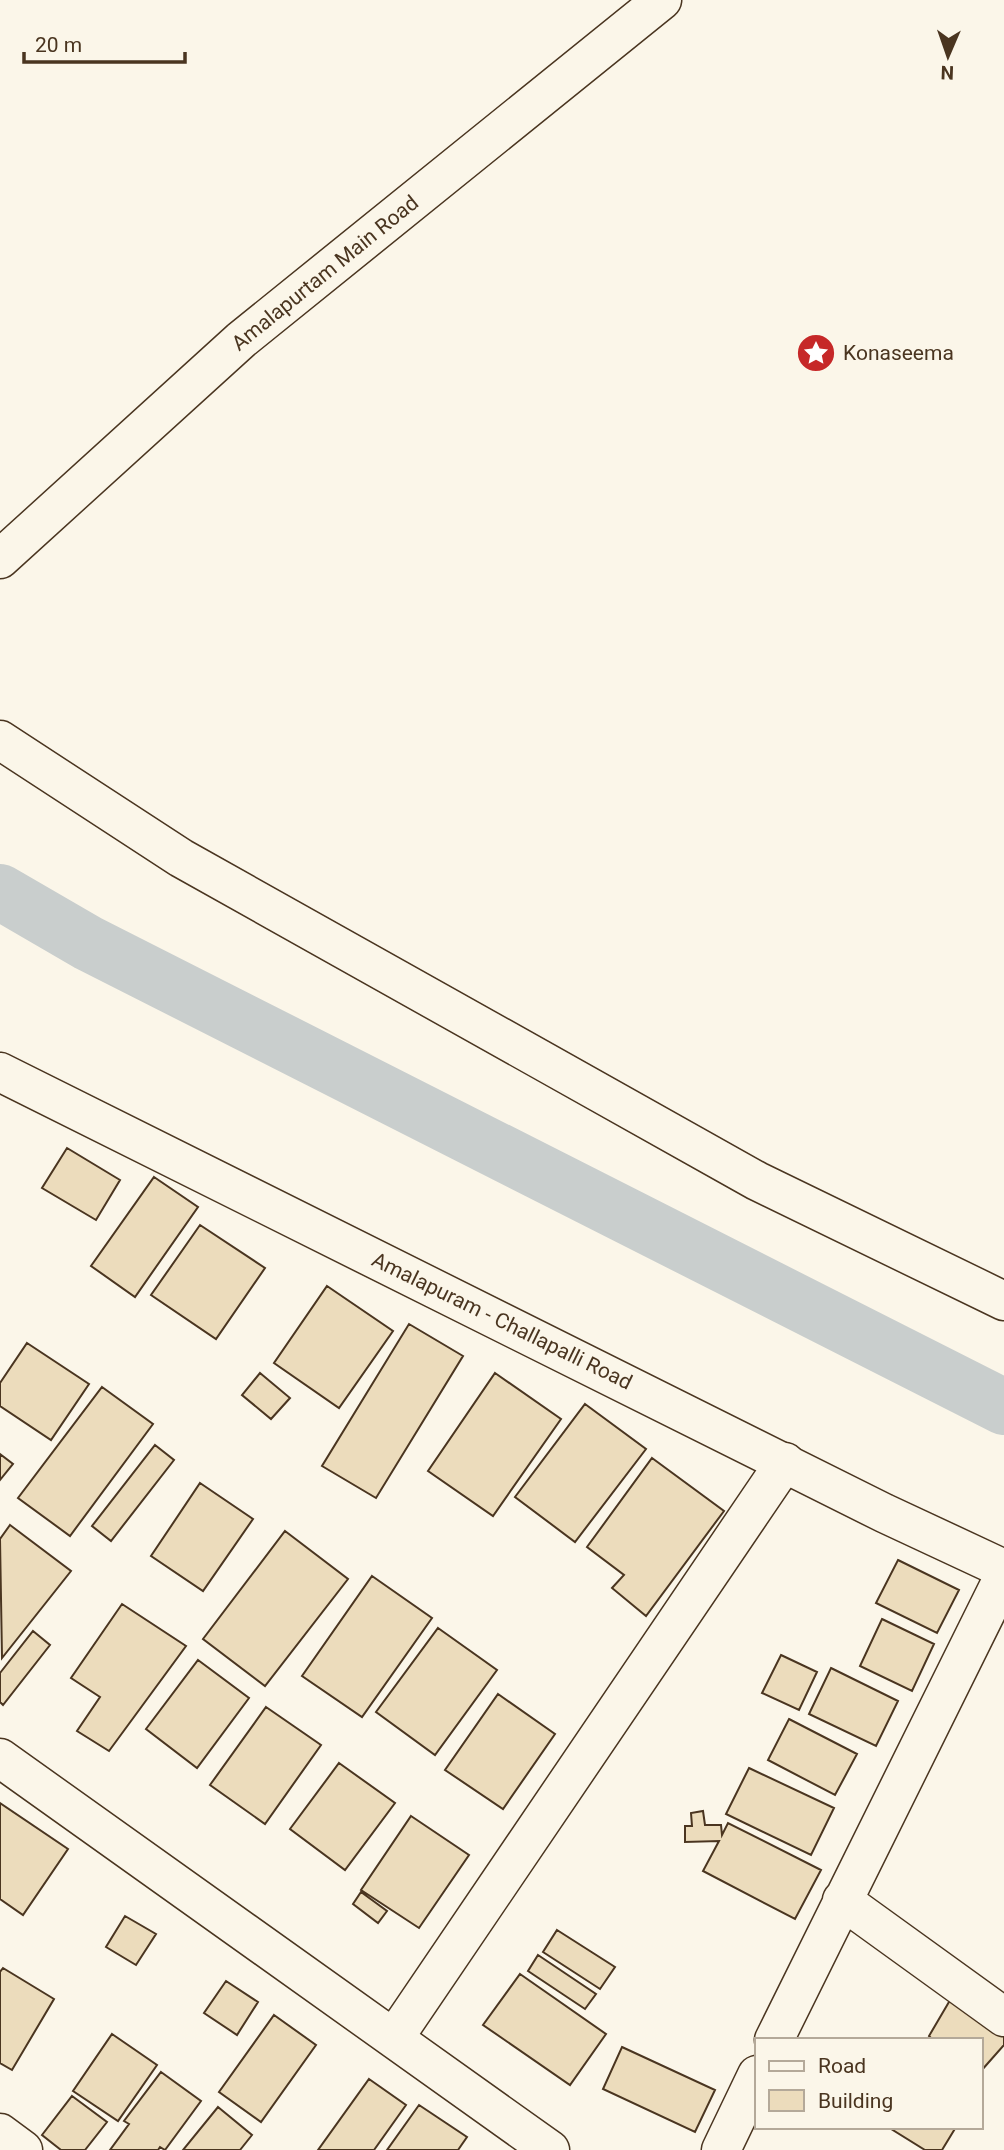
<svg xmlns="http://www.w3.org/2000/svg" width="1004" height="2150" font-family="Roboto,sans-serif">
	<rect width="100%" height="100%" fill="#fbf6e9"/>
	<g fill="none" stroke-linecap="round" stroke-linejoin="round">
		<path stroke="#c9cecd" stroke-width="56" d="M0,892L88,943L1004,1407"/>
	</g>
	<path fill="#ecdcbc" stroke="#4a3520" stroke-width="2" d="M67,1148L120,1180L96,1220L42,1188Z
		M154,1177L198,1207L135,1297L91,1266Z
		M200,1225L265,1268L216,1339L151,1295Z
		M327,1286L393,1331L339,1408L274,1363Z
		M409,1324L463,1356L376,1498L322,1466Z
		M27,1343L89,1384L51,1440L0,1406V1383Z
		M260,1373L290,1398L271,1419L242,1395Z
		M495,1373L561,1419L493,1516L428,1471Z
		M102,1387L153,1424L70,1536L18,1498Z
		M585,1404L646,1449L575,1542L515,1497Z
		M155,1445L174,1460L111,1541L92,1526Z
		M0,1454L13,1464L0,1480Z
		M652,1458L724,1511L646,1616L612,1588L624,1575L587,1547Z
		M200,1483L253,1519L203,1591L151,1556Z
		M10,1525L71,1571L2,1658L0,1539Z
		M285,1531L348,1579L265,1686L203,1639Z
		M898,1560L959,1590L937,1633L876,1603Z
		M372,1576L432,1618L362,1717L302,1676Z
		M122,1604L186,1646L109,1751L77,1731L100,1697L71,1678Z
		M882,1619L934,1644L912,1691L860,1666Z
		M438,1628L497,1670L435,1755L376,1712Z
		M33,1631L50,1645L3,1705L0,1702V1673Z
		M781,1655L817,1672L799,1710L762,1693Z
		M198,1660L249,1698L197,1768L146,1729Z
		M831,1668L898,1701L876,1746L809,1714Z
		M498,1694L555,1734L503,1809L445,1770Z
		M266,1707L321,1745L265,1824L210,1785Z
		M789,1719L857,1754L835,1795L768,1760Z
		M339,1763L395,1803L345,1870L290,1829Z
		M749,1768L834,1808L811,1855L726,1814Z
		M0,1803L68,1849L23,1915L0,1899Z
		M703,1811L705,1825H721L722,1835L728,1823L821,1870L795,1919L703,1871L719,1841L685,1842V1826H692L691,1813Z
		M411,1816L469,1855L419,1928L361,1890Z
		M361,1892L387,1911L378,1923L353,1904Z
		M125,1916L156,1934L136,1965L106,1947Z
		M557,1930L615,1967L600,1989L543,1952Z
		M538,1955L596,1994L585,2009L528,1971Z
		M3,1968L54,1999L12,2070L0,2063V1972Z
		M520,1974L606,2034L570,2085L483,2025Z
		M226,1981L258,2002L237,2035L204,2013Z
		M956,1990L1004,2027V2045L981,2071V2040H933L929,2036Z
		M274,2015L316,2045L261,2122L219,2092Z
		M112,2034L157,2065L118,2121L73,2091Z
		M622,2047L715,2090L695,2132L603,2089Z
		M161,2072L201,2101L165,2150L160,2147L158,2150H110L129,2124L124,2121Z
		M369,2079L406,2105L374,2150H318Z
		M72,2096L107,2122L85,2150H61L42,2135Z
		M419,2105L467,2137L458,2150H387Z
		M218,2107L252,2135L240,2150H183Z
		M888,2127H956L942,2150H925Z"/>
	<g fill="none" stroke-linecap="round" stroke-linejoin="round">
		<g stroke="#4a3520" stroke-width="41">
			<path id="street" d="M0,1758L550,2150
				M842,1900L1004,2017
				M394,2038L785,1462
				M774,2040L1004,1576
				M0,2133L23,2150
				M721,2150L757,2075"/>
		</g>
		<g stroke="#4a3520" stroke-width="41">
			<path id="secondary" d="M0,559L241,340L662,0
				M0,740L181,858L757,1181L1004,1301"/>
		</g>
		<g stroke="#4a3520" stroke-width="41">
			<path id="primary" d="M0,1072L884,1513L1004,1569"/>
		</g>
		<use href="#street" stroke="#fbf6e9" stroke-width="38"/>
		<use href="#secondary" stroke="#fbf6e9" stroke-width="38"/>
		<use href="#primary" stroke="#fbf6e9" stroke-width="38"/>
	</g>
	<defs>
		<g id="sight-disc" transform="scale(2.0125)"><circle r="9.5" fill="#c62828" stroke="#fbf6e9"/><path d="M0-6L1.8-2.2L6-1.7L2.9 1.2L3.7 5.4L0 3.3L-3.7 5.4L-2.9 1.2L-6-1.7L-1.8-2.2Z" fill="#fff"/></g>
	</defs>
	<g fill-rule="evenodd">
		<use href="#sight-disc" x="816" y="353"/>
	</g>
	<g text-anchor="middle" stroke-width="5" stroke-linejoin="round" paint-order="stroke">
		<g font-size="21" fill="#4a3520" stroke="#fbf6e9">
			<text transform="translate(325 273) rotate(-39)" y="7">Amalapurtam Main Road</text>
			<text transform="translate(502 1321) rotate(26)" y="7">Amalapuram - Challapalli Road</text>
		</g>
		<g font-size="21" fill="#4a3520" stroke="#fbf6e9" text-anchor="start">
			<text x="843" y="360">Konaseema</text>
		</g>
	</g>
	<rect x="755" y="2038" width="228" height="91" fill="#fbf6e9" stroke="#b4a999" stroke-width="2"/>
	<rect x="769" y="2061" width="35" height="10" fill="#fbf6e9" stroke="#b4a999" stroke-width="2"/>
	<text x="818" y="2073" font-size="21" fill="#4a3520">Road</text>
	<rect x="769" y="2090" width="35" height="21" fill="#ecdcbc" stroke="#b4a999" stroke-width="2"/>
	<text x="818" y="2108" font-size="21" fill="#4a3520">Building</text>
	<g transform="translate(948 56) rotate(182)" stroke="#fbf6e9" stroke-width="5" paint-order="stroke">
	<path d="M0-5L12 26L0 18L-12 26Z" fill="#4a3520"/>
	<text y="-10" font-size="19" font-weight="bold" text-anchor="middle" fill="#4a3520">N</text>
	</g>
	<path d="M24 52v10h161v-10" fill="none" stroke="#4a3520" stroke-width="3.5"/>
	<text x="35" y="52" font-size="21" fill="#4a3520" stroke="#fbf6e9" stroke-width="5" paint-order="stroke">20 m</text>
</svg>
